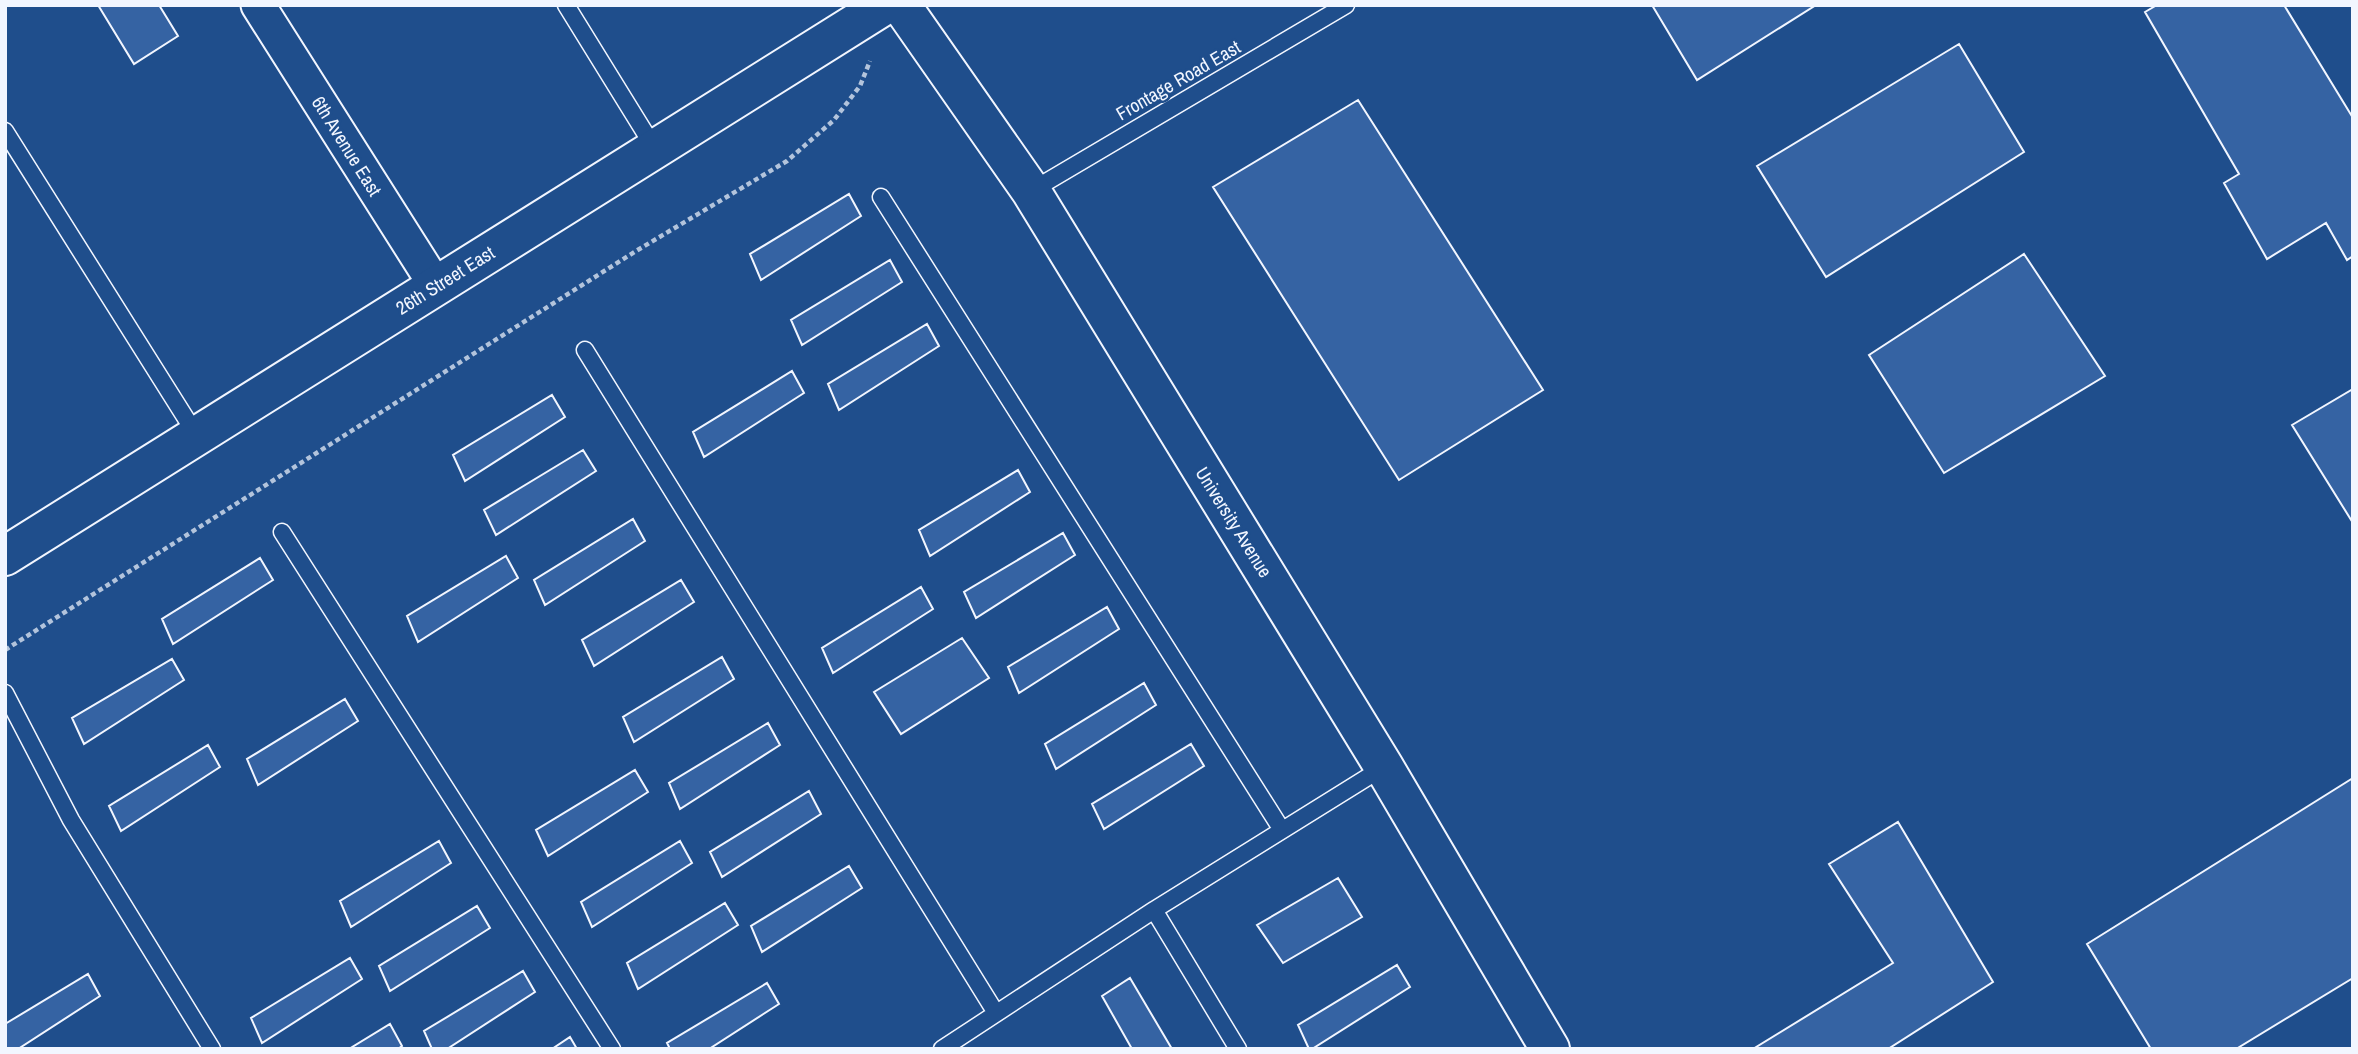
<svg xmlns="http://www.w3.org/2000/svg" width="2358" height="1054" font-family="'Archivo Narrow',sans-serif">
	<rect width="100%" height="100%" fill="#1f4e8c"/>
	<path fill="#3563a3" stroke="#f2f6ff" stroke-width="2" d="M98,5H159L178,36L134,64Z
		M1652,5H1816L1697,80Z
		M2157,5H2284L2353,118V256L2347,260L2326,223L2267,259L2224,183L2239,174L2145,12Z
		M1959,44L2024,152L1826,277L1757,166Z
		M1358,100L1543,390L1399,480L1213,187Z
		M849,194L861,216L761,280L750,254Z
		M2024,254L2105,376L1944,473L1869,355Z
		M890,260L902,282L802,345L791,320Z
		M927,324L939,346L839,410L828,384Z
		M792,371L804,393L704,457L693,432Z
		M2353,389V523L2292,425Z
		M552,395L565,417L465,481L453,455Z
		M583,450L596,471L496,535L484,510Z
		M1018,470L1030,492L930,556L919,530Z
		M633,519L645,541L545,605L534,580Z
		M1063,533L1075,555L976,618L964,592Z
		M506,556L518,578L418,642L407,616Z
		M260,558L273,580L173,644L162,619Z
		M681,580L694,602L594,666L582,640Z
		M921,587L933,609L833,673L822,648Z
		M1107,607L1119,629L1019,693L1008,667Z
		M962,638L989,678L901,734L874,692Z
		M722,657L734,679L634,742L623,717Z
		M172,659L184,680L84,744L72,718Z
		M1144,683L1156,705L1056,769L1045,744Z
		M345,699L358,721L258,785L247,759Z
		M768,723L780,745L680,809L669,783Z
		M1191,744L1204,766L1104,829L1092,804Z
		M208,745L220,767L121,831L109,806Z
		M635,770L648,792L548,856L536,830Z
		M2353,778V978L2236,1049H2151L2087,944Z
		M809,791L821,814L722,877L710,852Z
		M1898,822L1993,982L1888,1049H1753L1893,963L1829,864Z
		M439,841L451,863L351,927L340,901Z
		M680,841L692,863L592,927L581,902Z
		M849,866L862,888L762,952L751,926Z
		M1338,878L1362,917L1283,963L1257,925Z
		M725,903L738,925L638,989L627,963Z
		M477,906L490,928L390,991L379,966Z
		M350,958L362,979L262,1043L251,1018Z
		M1397,965L1410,987L1312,1049H1309L1298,1025Z
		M523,971L535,992L447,1049H432L424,1031Z
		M88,974L100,996L18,1049H5V1024Z
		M1130,978L1172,1049H1132L1102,996Z
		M767,983L779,1004L709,1049H670L667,1043Z
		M390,1024L402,1046L398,1049H349Z
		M570,1037L577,1049H552Z"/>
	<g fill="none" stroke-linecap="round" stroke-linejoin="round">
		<g stroke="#f2f6ff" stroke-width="19">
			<path id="lane" d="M566,5L655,149
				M5,131L197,436
				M1031,191L1346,5
				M881,197L1282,830
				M585,350L996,1013
				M282,532L612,1049
				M5,693L71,820L212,1049
				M1154,910L1238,1049
				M942,1049L1154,910L1384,767"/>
		</g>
		<g stroke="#f2f6ff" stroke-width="37">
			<path id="street" d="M258,5L436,286"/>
		</g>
		<g stroke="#f2f6ff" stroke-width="42">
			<path id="secondary" d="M901,5L1031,191L1384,767L1550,1049
				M5,556L885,5"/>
		</g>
		<path stroke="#b3c4dc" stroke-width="4.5" stroke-dasharray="5 3.5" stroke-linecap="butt" d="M5,650L636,251L787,161L834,120L860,86L870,61"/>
		<use href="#lane" stroke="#1f4e8c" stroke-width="16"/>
		<use href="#street" stroke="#1f4e8c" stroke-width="33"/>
		<use href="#secondary" stroke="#1f4e8c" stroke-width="38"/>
	</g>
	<g text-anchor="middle" stroke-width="5" stroke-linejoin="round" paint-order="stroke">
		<g font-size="19" fill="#f2f6ff" stroke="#1f4e8c">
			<text transform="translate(1178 80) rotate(-30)" y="7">Frontage Road East</text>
			<text transform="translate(347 146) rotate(58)" y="7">6th Avenue East</text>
			<text transform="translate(445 280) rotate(-32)" y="7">26th Street East</text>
			<text transform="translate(1234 522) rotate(58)" y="7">University Avenue</text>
		</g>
	</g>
	<rect width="2358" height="1054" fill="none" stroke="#f2f6ff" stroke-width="14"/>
</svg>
